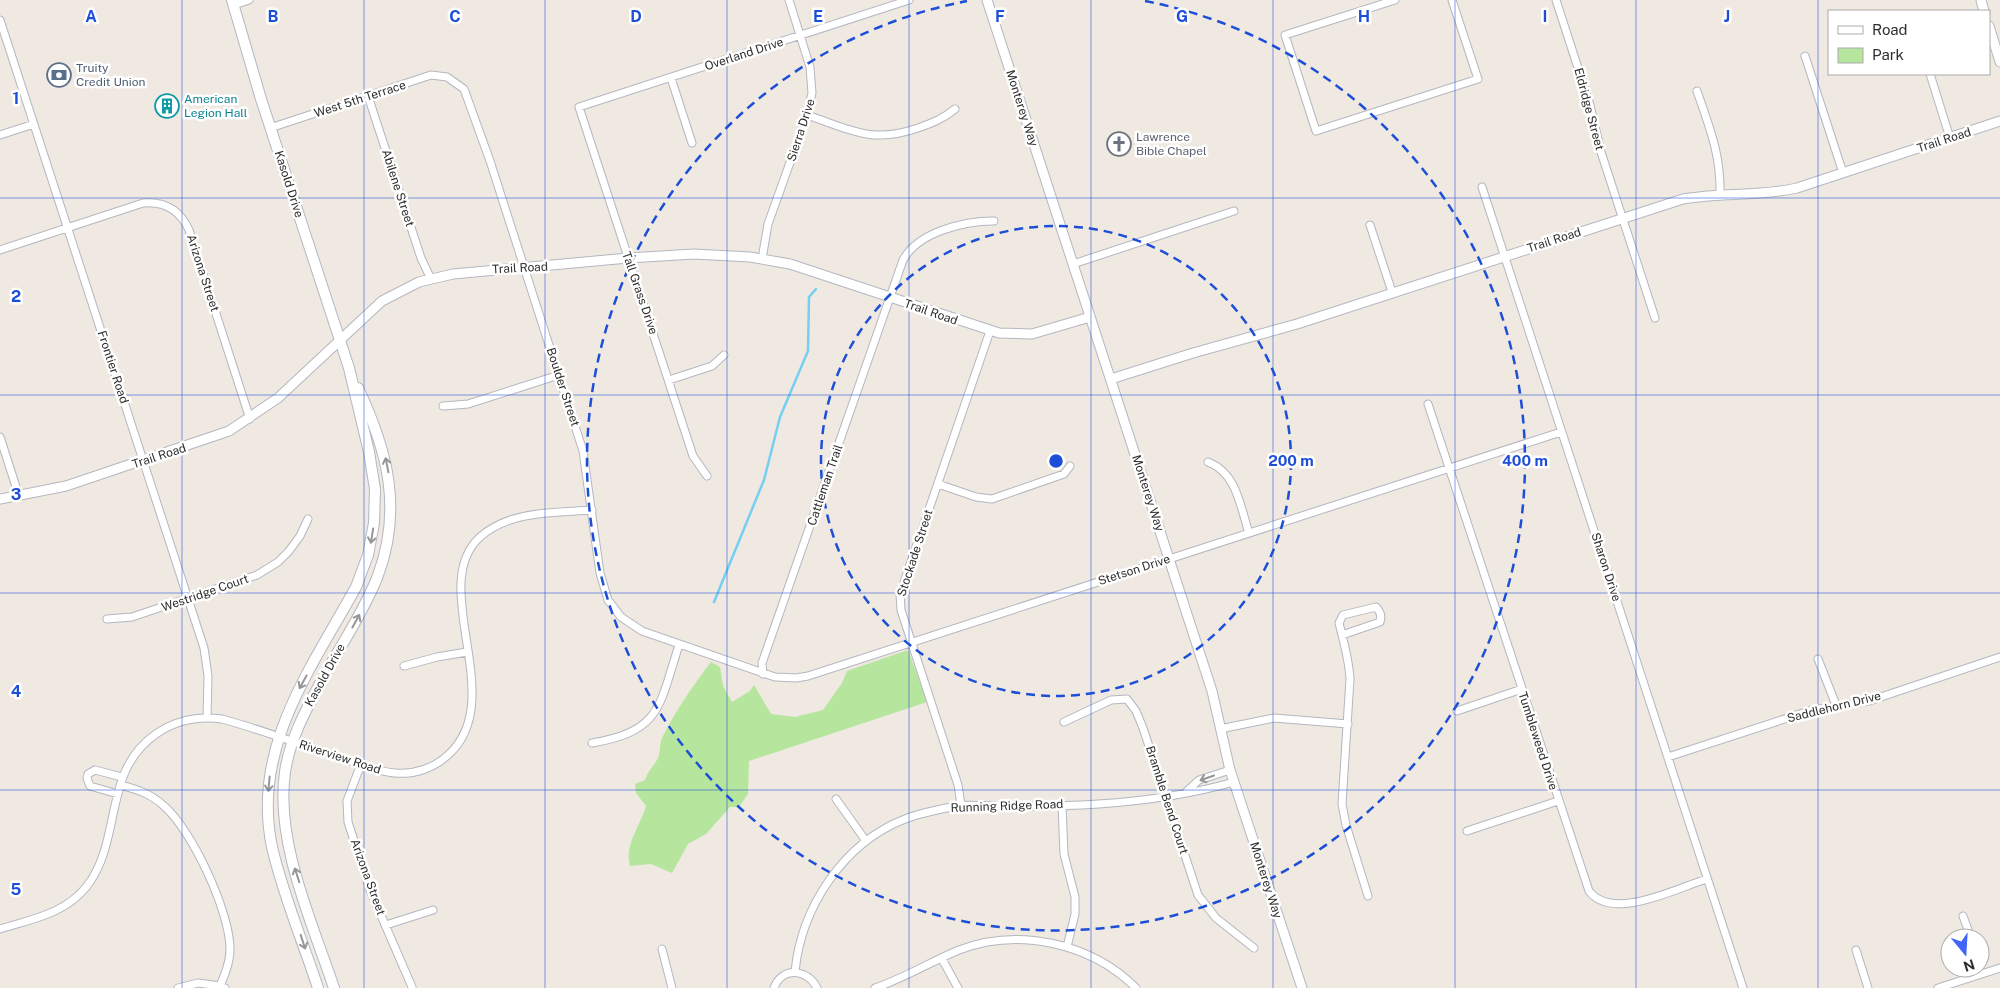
<svg xmlns="http://www.w3.org/2000/svg" width="2000" height="988" font-family="'Public Sans',sans-serif">
	<rect width="100%" height="100%" fill="#efe9e1"/>
	<path fill="#b6e59e" d="M908,650L927,702L749,761L748,794L739,807H730L706,834L688,844L672,873L651,864L630,866C624,844 640,827 646,806L636,793L635,784L645,780C648,771 653,767 657,760C661,753 659,745 662,738C676,710 692,687 711,662L720,667L723,686L732,702L750,691L754,685L771,714L795,717L823,710L842,683L847,671Z"/>
	<g fill="none" stroke-linecap="round" stroke-linejoin="round">
		<path stroke="#75cff0" stroke-width="2.5" d="M714,602L764,480L780,417L808,351L809,297L816,289"/>
		<g stroke="#b4b7c1" stroke-width="9">
			<path id="minor" d="M1395,0L1285,35L1316,131L1478,79L1452,0
				M1556,0L1590,105L1601,152L1655,318
				M234,5L249,0
				M0,20L204,648L208,676L207,717
				M1805,56L1843,173
				M1930,74L1950,138
				M671,78L692,143
				M1697,91C1710,129 1721,155 1720,195
				M368,96L421,258L431,279
				M807,115C851,130 872,144 918,128C932,123 943,119 955,109
				M270,128L431,75L447,77L464,89L490,161L583,451L600,573L608,600L621,617L642,631L775,677L796,678L808,676L1561,432
				M0,135L34,124
				M1482,187L1743,988
				M1370,225L1392,292
				M0,250L143,203C165,201 180,210 189,230L250,419
				M762,259L768,224L807,115L812,93L810,67L789,0
				M1073,264L1234,211
				M669,380L712,366L724,355
				M1428,404L1589,891C1613,922 1676,888 1707,879
				M443,406L468,404L559,375
				M0,437L19,496
				M1208,462C1237,473 1240,506 1249,533
				M707,476L693,456L579,107L909,0
				M938,484L976,497L992,499L1064,474L1070,466
				M107,619L132,617L257,575L278,562L289,551L300,536L308,519
				M1342,635L1380,622C1382,616 1380,611 1376,607L1343,615L1339,623C1344,642 1349,660 1350,679L1342,804L1346,825L1368,896
				M1818,659L1836,705
				M404,666L437,657L467,652
				M763,674L762,663L903,260C918,232 964,221 994,221
				M1457,711L1522,689
				M1064,722L1111,700L1127,699L1136,711L1143,728L1198,895L1216,918L1254,948
				M1220,729L1274,718L1348,724
				M592,743C662,731 659,706 679,645
				M1668,757L1812,710L1869,701L2000,657
				M361,764L347,801L348,822L370,890L412,987
				M120,785C137,789 151,794 164,806C192,830 230,912 230,949C230,962 225,974 220,986L225,988
				M1187,791L1199,780L1230,770
				M118,794L90,786L87,778L88,774L95,770L122,777
				M836,799L866,841
				M961,805L958,785L901,610L900,594L990,331
				M1062,805L1064,854L1075,897V914L1067,947
				M1467,831L1558,801
				M1963,916L1971,938
				M386,925L433,910
				M0,929C32,919 65,914 87,886C123,839 102,771 156,734C176,720 198,716 222,719C259,729 296,743 333,755C353,762 374,771 395,773C414,775 434,768 448,755C510,700 426,586 480,537C511,510 554,513 592,510
				M662,949L672,988
				M1856,950L1868,988
				M942,959L958,988
				M795,972C801,908 843,843 905,819C923,812 942,809 961,805C1052,808 1146,807 1234,782
				M178,988L198,983L220,986
				M774,988C782,966 808,969 817,988
				M875,988C905,978 930,962 959,950C1018,927 1091,943 1136,988
				M1938,988L2000,968"/>
		</g>
		<g stroke="#b4b7c1" stroke-width="11">
			<path id="tertiary" d="M987,0L1212,691L1230,770L1302,988
				M1981,0L1984,11
				M1989,26L2000,62
				M1111,379L1193,353L1297,324L1683,199C1721,192 1759,197 1797,188L2000,121
				M0,499L66,486L229,431L278,398L382,301L419,282L453,274L628,258L694,254L750,257L790,264L999,333L1032,334L1090,317"/>
		</g>
		<g stroke="#b4b7c1" stroke-width="12">
			<path id="secondary" d="M232,0L261,99L349,368L369,452L375,489L374,523L368,555L356,587C311,669 251,748 272,847C283,895 303,942 318,988
				M334,988C312,922 275,842 285,772C290,738 307,708 323,678C341,645 363,613 377,578C403,511 388,451 358,388"/>
		</g>
		<use href="#minor" stroke="#fff" stroke-width="7"/>
		<use href="#tertiary" stroke="#fff" stroke-width="9"/>
		<use href="#secondary" stroke="#fff" stroke-width="10"/>
	</g>
	<defs><path id="oneway-shaft" d="M-6 0H5M1.5-3L5.5 0L1.5 3" fill="none" stroke-width="1.6" stroke-linecap="round" stroke-linejoin="round" transform="scale(1.25)"/></defs>
	<g stroke="#969696">
		<use href="#oneway-shaft" transform="translate(387 465) rotate(-101)"/>
		<use href="#oneway-shaft" transform="translate(372 536) rotate(99)"/>
		<use href="#oneway-shaft" transform="translate(356 621) rotate(-61)"/>
		<use href="#oneway-shaft" transform="translate(303 682) rotate(119)"/>
		<use href="#oneway-shaft" transform="translate(1207 778) rotate(161)"/>
		<use href="#oneway-shaft" transform="translate(269 784) rotate(95)"/>
		<use href="#oneway-shaft" transform="translate(297 875) rotate(-108)"/>
		<use href="#oneway-shaft" transform="translate(303 942) rotate(72)"/>
	</g>
	<path fill="none" stroke="#1d4ed8" stroke-width="1" stroke-opacity="0.55" d="M182,0V988M364,0V988M545,0V988M727,0V988M909,0V988M1091,0V988M1273,0V988M1455,0V988M1636,0V988M1818,0V988M0,198H2000M0,395H2000M0,593H2000M0,790H2000"/>
	<g fill="none" stroke="#1d4ed8" stroke-width="2.5" stroke-dasharray="9 6">
		<circle cx="1056" cy="461" r="235"/>
		<path d="M1145 1A469 469 0 1 1 967 1"/>
	</g>
	<defs>
		<g id="bank-ring" transform="scale(1.25)"><circle r="9.5" fill="#fff" stroke="#5c6f8a" stroke-width="1.5"/><path d="M-6-4H6V4H-6ZM0-2.3a2.3 2.3 0 1 0 0 4.6a2.3 2.3 0 1 0 0-4.6Z" fill="#5c6f8a"/></g>
		<g id="building-ring" transform="scale(1.25)"><circle r="9.5" fill="#fff" stroke="#0f9aa8" stroke-width="1.5"/><path d="M-4-6H4V6H1V3H-1V6H-4ZM-2.5-4.3h1.7v1.8h-1.7ZM.8-4.3h1.7v1.8H.8ZM-2.5-1h1.7V.8h-1.7ZM.8-1h1.7V.8H.8Z" fill="#0f9aa8"/></g>
		<g id="church-ring" transform="scale(1.25)"><circle r="9.5" fill="#fff" stroke="#6b7280" stroke-width="1.5"/><path d="M-1.2-6h2.4v3.5h3.3v2.4h-3.3V6h-2.4V-.1h-3.3v-2.4h3.3Z" fill="#6b7280"/></g>
	</defs>
	<g fill-rule="evenodd">
		<use href="#bank-ring" x="59" y="75"/>
		<use href="#building-ring" x="167" y="106"/>
		<use href="#church-ring" x="1119" y="144"/>
	</g>
	<g text-anchor="middle" stroke-width="5" stroke-linejoin="round" paint-order="stroke">
		<g font-size="12" fill="#2e2e2e" stroke="#fff">
			<text transform="translate(744 54) rotate(-18)" y="4">Overland Drive</text>
			<text transform="translate(360 99) rotate(-18)" y="4">West 5th Terrace</text>
			<text transform="translate(1022 108) rotate(72)" y="4">Monterey Way</text>
			<text transform="translate(1589 109) rotate(75)" y="4">Eldridge Street</text>
			<text transform="translate(801 130) rotate(-72)" y="4">Sierra Drive</text>
			<text transform="translate(1944 140) rotate(-18)" y="4">Trail Road</text>
			<text transform="translate(289 184) rotate(72)" y="4">Kasold Drive</text>
			<text transform="translate(398 188) rotate(72)" y="4">Abilene Street</text>
			<text transform="translate(1554 240) rotate(-18)" y="4">Trail Road</text>
			<text transform="translate(520 268) rotate(-3)" y="4">Trail Road</text>
			<text transform="translate(203 273) rotate(72)" y="4">Arizona Street</text>
			<text transform="translate(640 293) rotate(71)" y="4">Tall Grass Drive</text>
			<text transform="translate(931 312) rotate(19)" y="4">Trail Road</text>
			<text transform="translate(113 367) rotate(72)" y="4">Frontier Road</text>
			<text transform="translate(563 387) rotate(72)" y="4">Boulder Street</text>
			<text transform="translate(159 456) rotate(-18)" y="4">Trail Road</text>
			<text transform="translate(825 485) rotate(-71)" y="4">Cattleman Trail</text>
			<text transform="translate(1148 493) rotate(72)" y="4">Monterey Way</text>
			<text transform="translate(915 553) rotate(-72)" y="4">Stockade Street</text>
			<text transform="translate(1606 567) rotate(72)" y="4">Sharon Drive</text>
			<text transform="translate(1134 570) rotate(-18)" y="4">Stetson Drive</text>
			<text transform="translate(205 593) rotate(-19)" y="4">Westridge Court</text>
			<text transform="translate(325 675) rotate(-61)" y="4">Kasold Drive</text>
			<text transform="translate(1834 707) rotate(-14)" y="4">Saddlehorn Drive</text>
			<text transform="translate(1538 741) rotate(72)" y="4">Tumbleweed Drive</text>
			<text transform="translate(340 757) rotate(18)" y="4">Riverview Road</text>
			<text transform="translate(1167 800) rotate(72)" y="4">Bramble Bend Court</text>
			<text transform="translate(1007 806) rotate(-2)" y="4">Running Ridge Road</text>
			<text transform="translate(368 877) rotate(70)" y="4">Arizona Street</text>
			<text transform="translate(1266 880) rotate(72)" y="4">Monterey Way</text>
		</g>
		<g font-size="12" fill="#4e5e75" stroke="#fff" text-anchor="start">
			<text x="76" y="72">Truity<tspan x="76" dy="14">Credit Union</tspan></text>
		</g>
		<g font-size="12" fill="#0d838f" stroke="#fff" text-anchor="start">
			<text x="184" y="103">American<tspan x="184" dy="14">Legion Hall</tspan></text>
		</g>
		<g font-size="12" fill="#5b616d" stroke="#fff" text-anchor="start">
			<text x="1136" y="141">Lawrence<tspan x="1136" dy="14">Bible Chapel</tspan></text>
		</g>
	</g>
	<g font-size="16" text-anchor="middle" font-weight="bold" fill="#1d4ed8" stroke="#fff" stroke-width="5" stroke-linejoin="round" paint-order="stroke">
		<text x="91" y="22">A</text>
		<text x="273" y="22">B</text>
		<text x="455" y="22">C</text>
		<text x="636" y="22">D</text>
		<text x="818" y="22">E</text>
		<text x="1000" y="22">F</text>
		<text x="1182" y="22">G</text>
		<text x="1364" y="22">H</text>
		<text x="1545" y="22">I</text>
		<text x="1727" y="22">J</text>
		<text x="16" y="104">1</text>
		<text x="16" y="302">2</text>
		<text x="16" y="500">3</text>
		<text x="16" y="697">4</text>
		<text x="16" y="895">5</text>
	</g>
	<circle cx="1056" cy="461" r="8" fill="#1d4ed8" stroke="#fff" stroke-width="2.5"/>
	<g font-size="15" text-anchor="middle" font-weight="bold" fill="#1d4ed8" stroke="#fff" stroke-width="5" stroke-linejoin="round" paint-order="stroke">
		<text x="1291" y="466">200 m</text>
		<text x="1525" y="466">400 m</text>
	</g>
	<rect x="1828" y="10" width="162" height="65" fill="#ffffff" stroke="#ababab"/>
	<rect x="1838" y="26" width="25" height="8" fill="#ffffff" stroke="#ababab"/>
	<text x="1872" y="35" font-size="15" fill="#2e2e2e">Road</text>
	<rect x="1838" y="48" width="25" height="15" fill="#b6e59e" stroke="#ababab"/>
	<text x="1872" y="60" font-size="15" fill="#2e2e2e">Park</text>
	<g transform="translate(1965 953) rotate(162)"><circle r="24" fill="#ffffff" stroke="#ababab"/>
	<path d="M0-4L9 19L0 12L-9 19Z" fill="#4264fb"/>
	<text y="-8" font-size="14" font-weight="bold" text-anchor="middle" fill="#2e2e2e">N</text>
	</g>
</svg>
